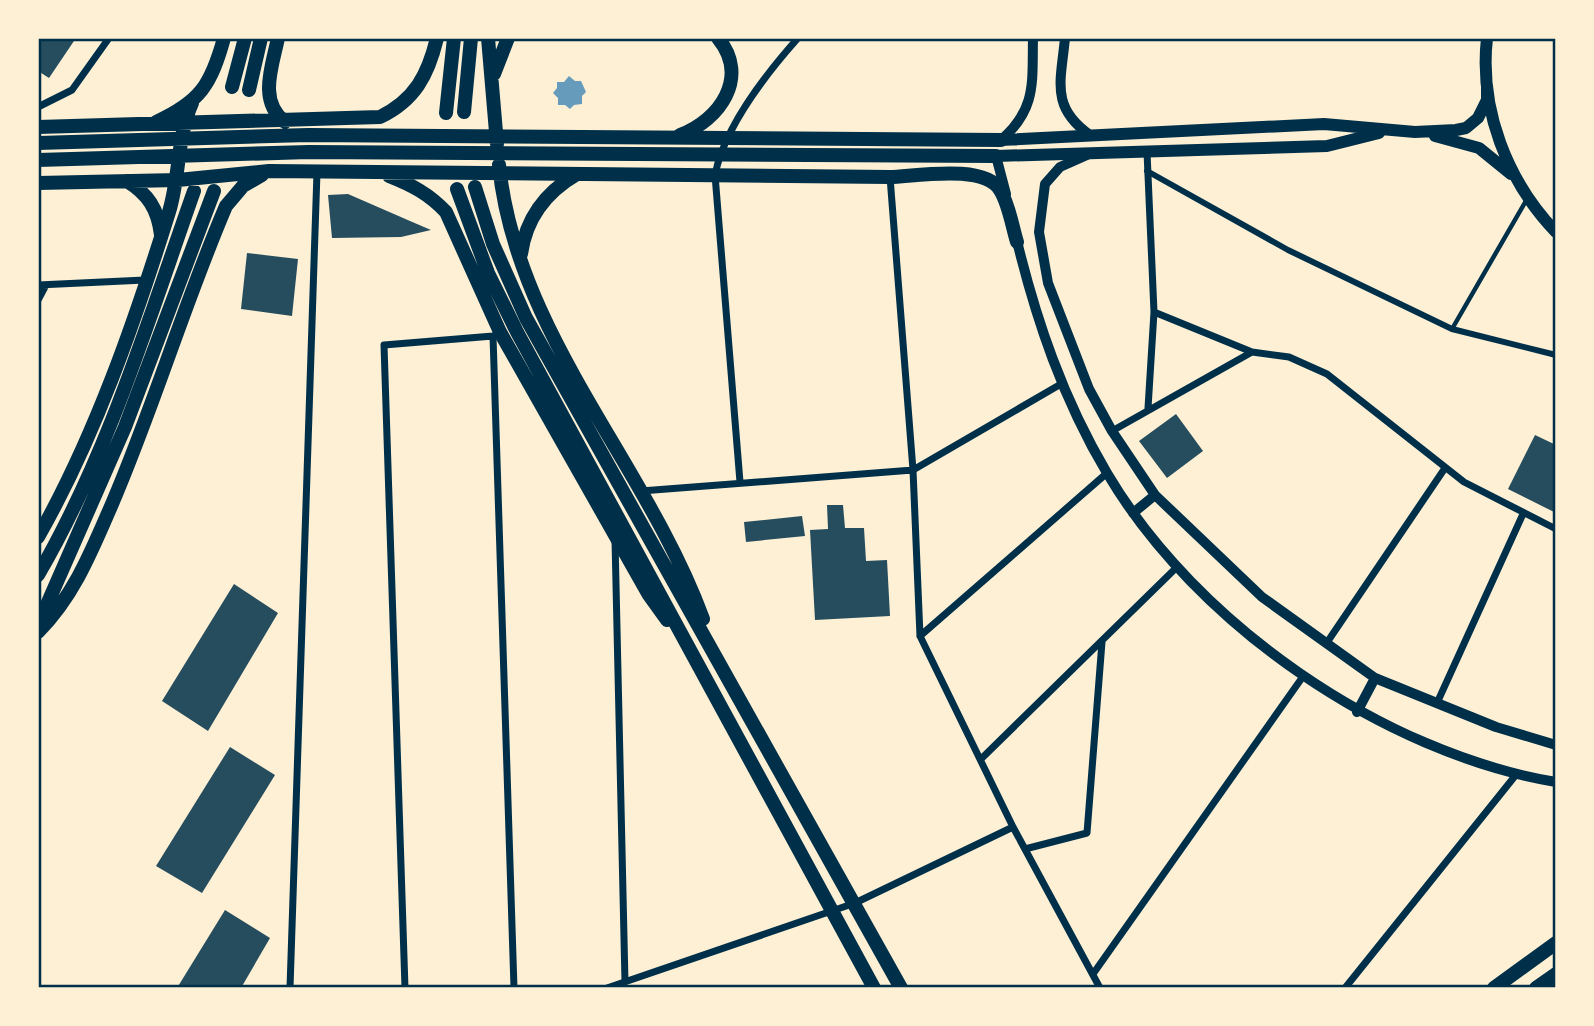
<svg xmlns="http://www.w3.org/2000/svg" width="1594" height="1026" font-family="'PT Sans Narrow',sans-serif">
	<rect width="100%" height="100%" fill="#fdf0d5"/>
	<path fill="#669bbc" d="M569,76L575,81H581L586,92L582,96V104L574,105L570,109L565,105H558V98L553,93L557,88V82H564Z"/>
	<path fill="#264d5e" d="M38,38H76L49,78L38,71Z
		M348,194L410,221L431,230L401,237L332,238L328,195Z
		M247,253L298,259L292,316L241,309Z
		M1176,414L1203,451L1167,478L1139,441Z
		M1535,435L1556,445V513L1508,489Z
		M827,505H843L845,528H864L866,561L887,560L890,616L815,620L810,530L828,529Z
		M802,516L805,536L746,542L744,522Z
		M234,584L278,613L208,731L162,701Z
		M230,747L275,775L202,893L156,866Z
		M225,910L270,938L241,988H177Z"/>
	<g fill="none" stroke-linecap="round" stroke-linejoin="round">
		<path stroke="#003049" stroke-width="4.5" d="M1452,329L1527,199"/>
		<path stroke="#003049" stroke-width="6" d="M1147,171L1288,250L1452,329L1556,355"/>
		<path stroke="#003049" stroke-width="7" d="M38,107L72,90L109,38
			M1147,152L1154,312L1148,408
			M890,177L913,470L920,636L1013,827L1100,988
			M38,285L145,280
			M38,300L46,285
			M1154,312L1252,352
			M493,336L514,988
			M1112,431L1252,352L1289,357L1327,374L1464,482L1556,529
			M740,482L715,175C724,128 766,74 798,38
			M641,491L913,470L1061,384
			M615,540L625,982
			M920,636L1107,473
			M1326,644L1445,468
			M1437,703L1523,514
			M981,759L1177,567
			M1025,849L1087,833L1102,642
			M1093,974L1304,675
			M290,988L317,172
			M405,988L384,345L493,336L500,332
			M607,988L855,903L1013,827
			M1345,988L1515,776"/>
		<path stroke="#003049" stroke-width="10" d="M1065,38C1061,81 1050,107 1090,135
			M1001,140C1037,109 1032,82 1033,38
			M1087,155L1060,167L1045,184L1039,232L1048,283L1089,389L1112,431L1155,495L1262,597L1375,678L1496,727L1556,745
			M996,156L1006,194
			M1016,237C1036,320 1063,399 1107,473C1196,624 1383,753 1556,782
			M1133,513L1155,495
			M1357,712L1375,678"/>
		<path stroke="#003049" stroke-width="12" d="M1487,38C1479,109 1507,181 1556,232
			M1435,136L1479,148L1511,174
			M1001,140L1324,124L1415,132L1456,130L1466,128L1478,118L1487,100V85
			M996,156L1327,146L1379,133"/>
		<path stroke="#003049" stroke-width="14" d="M278,38C272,67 258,101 285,122
			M488,38L497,144
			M494,74L508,38
			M232,87L245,38
			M249,90L261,38
			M464,112L471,38
			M446,113L454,38
			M156,122C200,102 211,85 224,38
			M38,127L380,117C415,100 428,75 437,38
			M680,135C720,120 750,77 718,38
			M38,143L308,135L1001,140
			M38,160L309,152L996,156
			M499,165C516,335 646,463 703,619
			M389,176C412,185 429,194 446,212L500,332L649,595L667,620
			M127,181C148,194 158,209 161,235
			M38,183L178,180L269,171L890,177C917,176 985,164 1000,190C1009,204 1012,226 1017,242
			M475,187L493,244L526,318L901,988
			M457,189L488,273L517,332L874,988
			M521,254C526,218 546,192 577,174
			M38,537C95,437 135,321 169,212C180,176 177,136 192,103
			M38,575C108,455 148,321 194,191
			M38,625L125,427L214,191
			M38,632C74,596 92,550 112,504C154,406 184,304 226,206L243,186L262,175
			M1494,988L1556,943
			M1536,988L1556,974"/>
	</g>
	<rect width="1594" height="1026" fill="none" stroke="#fdf0d5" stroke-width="80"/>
	<rect x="40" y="40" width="1514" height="946" fill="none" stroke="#003049" stroke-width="2.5"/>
</svg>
